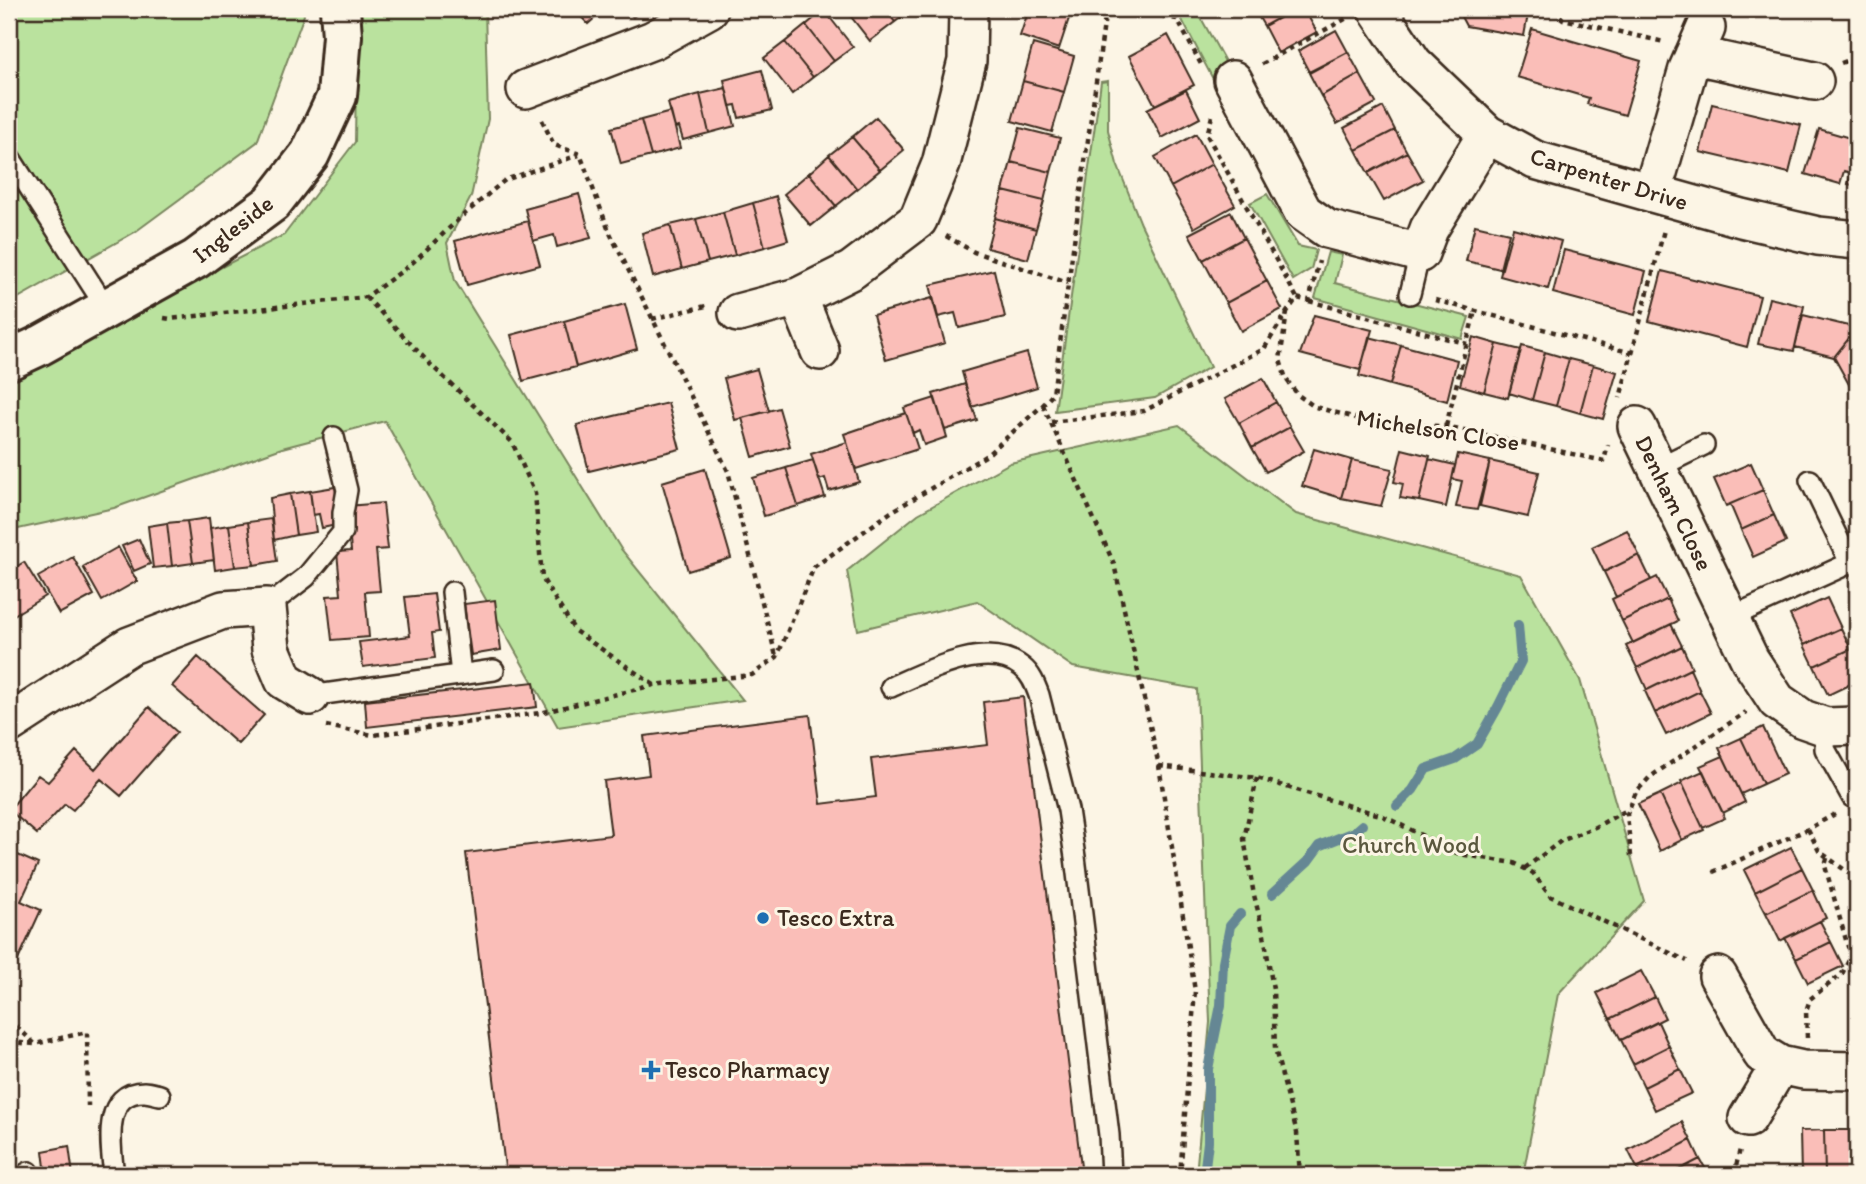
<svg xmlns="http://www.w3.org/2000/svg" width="1866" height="1184" font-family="Itim,sans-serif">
	<rect width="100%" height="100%" fill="#fcf5e5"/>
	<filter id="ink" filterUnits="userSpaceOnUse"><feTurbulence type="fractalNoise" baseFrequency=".0143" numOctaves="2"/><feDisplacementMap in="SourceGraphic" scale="14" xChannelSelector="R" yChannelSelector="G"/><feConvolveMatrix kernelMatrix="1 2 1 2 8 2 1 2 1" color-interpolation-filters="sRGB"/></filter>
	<g filter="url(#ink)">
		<path fill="#bae29e" stroke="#7a865e" stroke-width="2" d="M9,9H303L304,15L257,142L135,232L9,303Z
			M357,9H485L488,119L471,197L447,243L455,281L621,549L743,700L558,727L385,421L282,448L114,508L9,531V376L284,235L355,142Z
			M1189,9H1196L1233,76L1216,85L1179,14Z
			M1108,81V130L1117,164L1141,224L1210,367L1155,398L1055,411L1101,82Z
			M1267,194L1298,246L1316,250L1311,269L1293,280L1250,203Z
			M1328,252L1342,255L1335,283L1469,317L1462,339L1315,298Z
			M1179,425L1296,514L1521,575L1580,680L1644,901L1558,994L1523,1175H1196L1210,1022L1197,689L1073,667L977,601L858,630L847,571L918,514L1010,463Z"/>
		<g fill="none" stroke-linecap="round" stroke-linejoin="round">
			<path stroke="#658794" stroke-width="10" d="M1397,806L1413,790L1426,769L1455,759L1477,744L1498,707L1521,661L1518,625
				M1272,894L1308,861L1319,846L1354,832L1362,825
				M1204,1175L1208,1142V1069L1221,1005L1223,962L1230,926L1240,914"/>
		</g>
		<path fill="#fabeb8" stroke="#3b2a1e" stroke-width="2" d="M574,9H605L588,24Z
			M626,9H643L633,17Z
			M845,9H885L895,22L870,41Z
			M885,9H912L895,22Z
			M1029,9H1072L1059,49L1020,36Z
			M1254,9H1295L1264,26Z
			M1295,9H1304L1317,32L1278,53L1264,26Z
			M1457,9H1529L1524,36L1466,26Z
			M824,10L853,47L834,61L806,25Z
			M806,25L834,61L813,77L785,42Z
			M1532,29L1641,61L1625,115L1587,104L1589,98L1517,77Z
			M1336,30L1348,52L1309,72L1298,51Z
			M1168,35L1194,85L1155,105L1129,56Z
			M785,42L813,77L792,94L764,58Z
			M1033,44L1074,56L1064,92L1023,81Z
			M1348,52L1360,74L1321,96L1309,73Z
			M762,70L772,110L739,118L736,105L730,106L724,80Z
			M1360,74L1376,103L1337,124L1321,96Z
			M1023,81L1064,92L1052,132L1012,121Z
			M726,88L735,126L709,133L700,94Z
			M1186,90L1200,118L1162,138L1147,109Z
			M700,94L709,133L683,140L679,127L675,128L668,103Z
			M1712,104L1801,125L1789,173L1700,152Z
			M1383,107L1395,130L1356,150L1344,128Z
			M671,112L680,148L651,156L641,120Z
			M876,117L904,150L880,170L852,137Z
			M641,120L651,156L621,164L611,128Z
			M1020,128L1060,138L1051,172L1011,162Z
			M1819,129L1857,140V186L1848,184L1851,173L1844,171L1840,184L1805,174Z
			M1395,130L1407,152L1368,173L1356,150Z
			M1196,134L1212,164L1171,187L1155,157Z
			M852,137L880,170L857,189L829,155Z
			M1407,152L1423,180L1384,201L1368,173Z
			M829,155L857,189L836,206L809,173Z
			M1011,162L1051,172L1044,201L1003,191Z
			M1212,164L1235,205L1194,228L1171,187Z
			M809,173L836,206L811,226L784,194Z
			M1003,191L1044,201L1036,229L995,218Z
			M579,194L591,238L557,247L554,235L533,241L525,209Z
			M776,196L788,240L765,247L753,203Z
			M753,203L765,247L735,255L723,212Z
			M723,212L735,255L708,262L696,219Z
			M1231,212L1244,238L1203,260L1189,234Z
			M995,218L1036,229L1028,259L987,248Z
			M696,219L708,262L682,269L670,225Z
			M528,221L540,265L467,285L455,241Z
			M670,225L682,269L653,277L642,233Z
			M1475,225L1509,233L1500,269L1466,261Z
			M1513,228L1561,241L1548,289L1500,276Z
			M1244,238L1267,281L1226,303L1203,260Z
			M1564,250L1646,271L1635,315L1553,293Z
			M994,270L1005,317L959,328L955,313L938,317L930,285Z
			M1662,271L1760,296L1747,347L1649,321Z
			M1267,281L1282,309L1241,331L1226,303Z
			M932,298L945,343L886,360L873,315Z
			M1769,298L1804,306L1794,351L1758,344Z
			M625,304L637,349L576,367L564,321Z
			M1314,315L1372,330L1360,370L1300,354Z
			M1803,315L1857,328L1834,357L1795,347Z
			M564,321L576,367L523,381L511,335Z
			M1857,328V399L1834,357Z
			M1369,337L1401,345L1390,385L1359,376Z
			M1473,337L1497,344L1484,392L1460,385Z
			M1497,344L1521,350L1508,398L1484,392Z
			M1401,345L1457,360L1447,401L1390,385Z
			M1522,346L1545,352L1532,400L1509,393Z
			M1545,352L1569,359L1556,406L1532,400Z
			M1027,353L1037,387L972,407L962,372Z
			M1569,359L1593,365L1580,413L1556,406Z
			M1593,365L1617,372L1603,419L1580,413Z
			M757,369L769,411L735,420L724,378Z
			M1263,378L1276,402L1239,423L1225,399Z
			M965,384L977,420L945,430L933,394Z
			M935,398L947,437L924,445L919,430L913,433L904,408Z
			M1276,402L1290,427L1252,448L1239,423Z
			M668,403L680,449L589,471L577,425Z
			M779,408L790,446L753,457L742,418Z
			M906,413L918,449L856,469L844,434Z
			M1290,427L1304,451L1266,472L1252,448Z
			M847,442L859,482L829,491L825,478L819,480L811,454Z
			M1314,449L1352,460L1341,498L1302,486Z
			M1402,449L1430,456L1419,501L1400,498L1403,484L1394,482Z
			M1458,454L1490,461L1477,510L1456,507L1462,481L1452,479Z
			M1429,459L1455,465L1446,507L1419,501Z
			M813,460L825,497L798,506L786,468Z
			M1352,460L1392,469L1381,506L1341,498Z
			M1490,461L1539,472L1528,517L1480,506Z
			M1751,463L1763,490L1726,506L1714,479Z
			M786,468L798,506L764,516L753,478Z
			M705,469L731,558L688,571L662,482Z
			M335,487L341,524L322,528L319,514L313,515L310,491Z
			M1763,490L1774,515L1741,530L1730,504Z
			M310,491L316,532L296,535L290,494Z
			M290,494L296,535L274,540L270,498Z
			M383,503L388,549L376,550L380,591L365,592L369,637L332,640L327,596L341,595L337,552L351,551L347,506Z
			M1774,515L1786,542L1753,557L1741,530Z
			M209,518L214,560L193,563L187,521Z
			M271,519L277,561L254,565L248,522Z
			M187,521L193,563L172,566L167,523Z
			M248,522L254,565L235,567L229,525Z
			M167,523L172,566L153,568L148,526Z
			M229,525L235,567L215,570L210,528Z
			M1627,530L1639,555L1604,572L1592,547Z
			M139,539L150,564L134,571L122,546Z
			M118,547L137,581L102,601L83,567Z
			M1639,555L1651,580L1616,597L1604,572Z
			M73,557L94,595L59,614L38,577Z
			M24,562L45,596L9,618V571Z
			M1657,577L1668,599L1622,621L1612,599Z
			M434,594L439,632L432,633L435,658L363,667L359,642L410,636L405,597Z
			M1827,598L1841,628L1804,645L1790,615Z
			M1668,599L1678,621L1633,643L1622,621Z
			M495,600L501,650L471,655L464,604Z
			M1671,624L1682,646L1637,668L1626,646Z
			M1841,628L1851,649L1814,666L1804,645Z
			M1682,646L1692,668L1647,690L1637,668Z
			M1851,649L1857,660V681L1828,695L1814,666Z
			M198,657L264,715L238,744L172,686Z
			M1690,669L1700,691L1655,713L1645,691Z
			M534,682L537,707L367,727L365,701Z
			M1700,691L1711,713L1666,735L1655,713Z
			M1023,697L1082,1175H506L466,853L611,835L604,781L649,775L644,736L810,715L821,804L876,797L871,759L988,745L983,702Z
			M149,707L177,732L121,796L101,779L73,810L65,804L37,834L9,810L38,775L48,782L76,751L95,769Z
			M1763,727L1785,774L1763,784L1741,738Z
			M1741,738L1763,784L1741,794L1719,748Z
			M1723,756L1745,802L1723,813L1700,766Z
			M1703,771L1725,818L1703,828L1681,781Z
			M1682,783L1704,830L1682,840L1660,794Z
			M1660,794L1682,840L1660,851L1638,804Z
			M1791,847L1802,868L1755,892L1744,870Z
			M9,851L38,864L21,901L41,910L14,969L9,967Z
			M1802,868L1813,890L1766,913L1755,892Z
			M1813,890L1826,918L1780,941L1766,913Z
			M1820,921L1831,942L1796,959L1785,938Z
			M1831,942L1843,966L1808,983L1796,959Z
			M1641,971L1655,997L1610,1019L1597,993Z
			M1655,997L1665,1018L1621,1040L1610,1019Z
			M1658,1022L1669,1046L1633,1064L1621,1040Z
			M1669,1046L1680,1069L1644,1087L1633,1064Z
			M1680,1069L1692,1093L1655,1110L1644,1087Z
			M1682,1122L1691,1140L1637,1168L1628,1150Z
			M1824,1130H1849L1851,1175H1825Z
			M1824,1130L1825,1175H1801L1800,1131Z
			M1849,1130H1857V1175H1851Z
			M1691,1140L1700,1159L1669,1175H1641L1637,1168Z
			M69,1146L73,1175H46L43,1151Z
			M1700,1159L1709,1175H1669Z"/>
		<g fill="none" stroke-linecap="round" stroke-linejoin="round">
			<g stroke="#3b2a1e" stroke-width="24">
				<path id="lane" d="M9,156L107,309
					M1410,294L1420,253
					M1657,468L1704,445
					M452,592L461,675
					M267,607L306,577L343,532V513L347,490L334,437
					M1729,618L1850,563L1810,480
					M891,687C925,672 987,639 1022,667C1031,674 1035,684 1039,695L1068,810L1075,857L1109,1135L1111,1175
					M310,696L494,670
					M1826,727L1825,749L1852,797
					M24,1175L29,1172L30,1175
					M114,1175C111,1148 101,1092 144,1092C149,1092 155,1094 160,1095"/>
			</g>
			<g stroke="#3b2a1e" stroke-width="42">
				<path id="street" d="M1377,9L1413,63L1487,134L1535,160L1741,218L1818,236L1857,240
					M1694,55L1814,81
					M1233,80L1303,212L1327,229L1420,253L1429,229L1487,134
					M526,89L653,40L709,9
					M1652,193L1688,69L1706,28
					M798,297L820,351
					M738,313L798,297L852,270L918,220L941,164L967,61L968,9
					M1637,426L1750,660L1777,701L1803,719L1826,727L1857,726
					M9,724L129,646L223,610L267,607L271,649L284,680L310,696
					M1718,976L1762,1054L1780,1065L1803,1070L1857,1071
					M1748,1118L1780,1065"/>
			</g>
			<g stroke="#3b2a1e" stroke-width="44">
				<path id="secondary" d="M9,360L41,345L196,259L272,203L310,154L337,96L342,36L340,9"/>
			</g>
			<path stroke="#3b2a1e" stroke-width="4.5" stroke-dasharray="5 5" stroke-linecap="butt" d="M1157,9L1161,16L1177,19L1203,68
				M1553,9L1563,19L1664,42
				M1841,63L1857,57
				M1262,64L1347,18
				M1212,116L1207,135L1297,298
				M542,120L554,145L580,154L609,231L728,471L776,656
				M946,236L974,252L1068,283
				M366,297L430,364L512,442L535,493L542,578L575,631L654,685
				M1435,300L1632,353L1620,398
				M1309,301L1467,344
				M1287,312L1280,360L1286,379L1298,395L1315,407L1382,425L1446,426L1604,461L1608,445
				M164,318L170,319L366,297L409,266L460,218L505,180L579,155
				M652,319L706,306
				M1632,353L1664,230
				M1043,405L1114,564L1159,766L1195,991L1180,1175
				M1051,422L1144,411L1264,349L1287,312L1297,298L1309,301L1319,261
				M1446,426L1475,311
				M1850,589L1857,604
				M1857,640V647
				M326,726L373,735L540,713L654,685L752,675L777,657L814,567L891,512L987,455L1043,405L1053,394L1106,9
				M1159,766L1257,778L1383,816L1459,854L1514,863L1533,873L1550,896L1687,961
				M1257,778L1244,839L1254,895L1264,935L1273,989L1275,1049L1297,1133L1300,1175
				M1808,829L1819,851L1857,879
				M1631,856L1627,814L1636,792L1650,777L1746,712
				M1827,858L1825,866L1848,947L1853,952
				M1525,868L1561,841L1595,827L1629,809
				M1713,872L1808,829L1835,814
				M9,1019L35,1044L87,1032L88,1106
				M1807,1038L1806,1011L1810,999L1842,974L1853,952L1857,948
				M9,1042L35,1044
				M1734,1175L1740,1149"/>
			<use href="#lane" stroke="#fcf5e5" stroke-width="19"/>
			<use href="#street" stroke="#fcf5e5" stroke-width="37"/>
			<use href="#secondary" stroke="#fcf5e5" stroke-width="38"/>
		</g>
	</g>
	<g fill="#1f6fb2" stroke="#fcf5e5" stroke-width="2.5">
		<circle cx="763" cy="918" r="7"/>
		<path d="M647.5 1059.5h7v7h7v7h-7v7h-7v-7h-7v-7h7z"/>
	</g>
	<g text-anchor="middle" stroke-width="6" stroke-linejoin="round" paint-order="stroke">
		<g font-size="24" fill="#3b2a1e" stroke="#fcf5e5">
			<text transform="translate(1609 179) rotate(17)" y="8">Carpenter Drive</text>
			<text transform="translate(233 229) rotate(-38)" y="8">Ingleside</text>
			<text transform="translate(1438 430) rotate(9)" y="8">Michelson Close</text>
			<text transform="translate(1674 503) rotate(64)" y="8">Denham Close</text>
		</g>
		<g font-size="24" fill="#5b583e" stroke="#fcf5e5">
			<text x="1411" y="853">Church Wood</text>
		</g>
		<g font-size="24" fill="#3b2a1e" stroke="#fcf5e5" text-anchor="start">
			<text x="777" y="926">Tesco Extra</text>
			<text x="665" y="1078">Tesco Pharmacy</text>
		</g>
	</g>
	<rect width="1866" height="1184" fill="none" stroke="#fcf5e5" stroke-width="35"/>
	<rect x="18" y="18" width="1831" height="1149" fill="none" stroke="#3b2a1e" stroke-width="2.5" filter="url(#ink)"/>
</svg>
